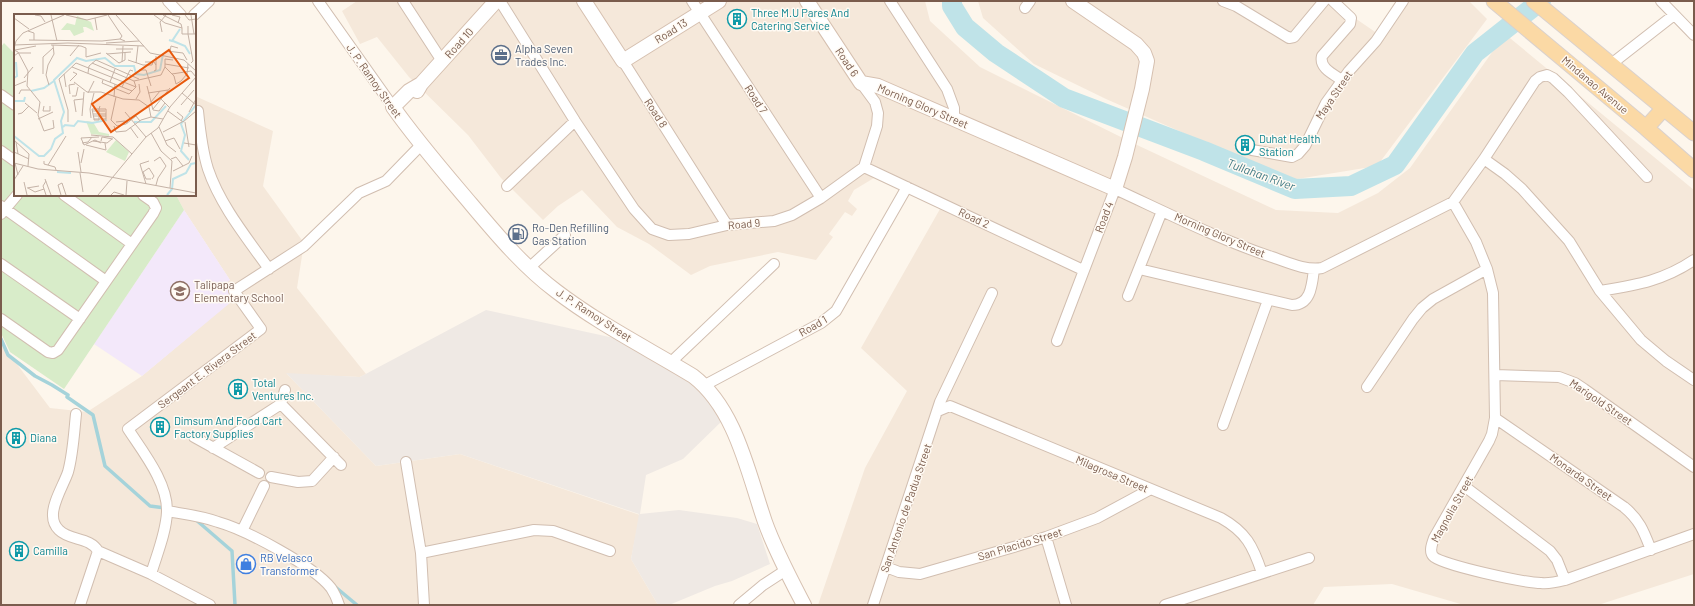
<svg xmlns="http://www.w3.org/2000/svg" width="1695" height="606" font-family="Barlow,sans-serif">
	<rect width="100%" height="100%" fill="#fdf6ec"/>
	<path fill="#f5e8da" d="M357,1H925L930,21L980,67L1137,145L1276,210L1338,213L1378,193L1410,168L1505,34L1694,190V574L1598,605H1464L1392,584L1324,587L1313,605H818L865,468L907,391L861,348L940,209L874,178L854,190L848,201L857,209L852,216L845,212L829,234L833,237L816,260L778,252L710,266L691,275L649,244L617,227L582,190L558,206L543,220L501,178L468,135L409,77L377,37L360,44L342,11Z
		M978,1H1330L1384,38L1410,1H1469L1487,19L1377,166L1291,180L1106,99L1034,64L983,18Z
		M195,96L273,131L263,186L304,243L297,288L366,374L360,377L287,374L376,466L460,454L640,515L631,559L658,605H1V343L50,408L87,412L142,376L235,298L224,284L230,280L184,210L176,195H195Z"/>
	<path fill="#efe9e4" d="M486,310L614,338L701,389L723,420L683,459L646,475L640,514L679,510L737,518L757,524L770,564L732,581L715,586L669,605H658L631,559L639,514L460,454L376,466L286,373L360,377Z"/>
	<path fill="#f3e8fa" d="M184,210L230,280L225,284L236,298L142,376L94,344Z"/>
	<path fill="#d8ecc9" d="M4,43L15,54V195H176L184,210L64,389L10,352L1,333V47Z"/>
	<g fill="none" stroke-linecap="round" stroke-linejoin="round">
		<path stroke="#a5d3da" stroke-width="3.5" d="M1,339L8,355L35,376L52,385L68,395
			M67,397L93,415L105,466L150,506L165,508
			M195,519L232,551L235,605
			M333,585L357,605"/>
		<path stroke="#bfe3e8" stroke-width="20" d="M952,1V6L965,27L996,53L1064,98L1204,151L1295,189L1351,186L1395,165L1475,53L1541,1"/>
		<g stroke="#d1beb0" stroke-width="12">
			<path id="street" d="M168,1L181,15
				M318,1L393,107
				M403,1L442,61
				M500,1L575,121L634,209L652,229L669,235L689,234L727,225L774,221L792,215L821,198L864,167L877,126L878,113L875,102L861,83
				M692,1L821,198
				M890,1L947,89L954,108V118
				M1223,1L1236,6L1289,38L1294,37L1324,1
				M1333,1L1351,18L1350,24L1322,56C1319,68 1333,74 1342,80
				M1661,1L1694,35
				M1025,8L1030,1
				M194,15L209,1
				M623,61L727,225
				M1610,65L1674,15
				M1,95L15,105
				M198,111C200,131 202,150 208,169C220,205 247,238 269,269
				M1252,150L1292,157L1298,154L1305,146L1326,103L1349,71L1376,41L1403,1
				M1,151L15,161
				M1484,159L1505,174L1522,189L1569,241L1600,291L1641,340L1666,361L1694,380
				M864,167L1083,270
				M507,186L575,121
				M64,195L132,244
				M1453,202L1476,242L1487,269L1493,293L1495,418L1492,434L1489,441L1434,538C1432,544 1429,551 1433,556C1440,565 1526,583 1541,583C1549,584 1557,582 1565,580L1694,534
				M1,206L106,281
				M1,214L17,195
				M1,264L80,319
				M529,268L565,235
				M1139,269L1292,305C1311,305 1312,285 1314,269
				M1600,291C1636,285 1663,281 1694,260
				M1128,296L1162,211
				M1,319L48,352L53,353L58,350L153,214L156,208L153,202L143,195
				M1057,341L1115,189C1167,213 1218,239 1272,257C1287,262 1306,271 1322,268L1453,202L1484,159L1535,81L1540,77L1547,75L1553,78L1568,92L1647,177
				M670,363L774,264
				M1495,375L1559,377L1575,383L1584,389L1694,467
				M705,385L821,323L836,311L907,187
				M1367,387L1413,319L1422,308L1433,299L1487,269
				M281,404L341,465
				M938,411L950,406L1221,518C1246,532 1253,546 1262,573
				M76,414C74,433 73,454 68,472C64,484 52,503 53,516C53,521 55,526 59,530C70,541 90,537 98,551
				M1495,418L1624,507C1640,520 1644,532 1651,550
				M1223,425L1268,300
				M194,437L259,473
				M213,448L281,404L285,390
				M406,462L421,553L424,605
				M271,477L298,482L312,481L334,457
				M1464,486L1550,551L1557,560L1565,580
				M167,511C184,514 202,516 218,522C246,530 314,566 331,588C335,594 337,599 339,605
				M242,531L264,486
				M1046,537L1066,605
				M98,551L151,574L210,605
				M421,553L534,530L553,531L610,551
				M886,567L899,572L920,574L1017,546L1046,537L1097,518L1149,490
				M151,574C157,554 166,533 167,512C168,483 143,452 128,429L261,329L234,291L304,246L359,193L386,181L421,145
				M80,605L98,551
				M739,605L763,585L786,570
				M873,605L940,402L992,293
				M1165,605L1309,558"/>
		</g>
		<g stroke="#d6c0b0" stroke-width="16">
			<path id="secondary" d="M584,1L623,61L719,1
				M807,1L861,83L878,86L1115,189L1125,157L1142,89L1147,61L1144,53L1136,44L1073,1
				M421,84L409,91L393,107C417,141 444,172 471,204C497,235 524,267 556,291C599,324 647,348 693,376C736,409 748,473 765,522C775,550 790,578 804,605
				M417,91L421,84L496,1"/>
		</g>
		<g stroke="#dad1cd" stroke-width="17">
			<path id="primary" d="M1494,1L1646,128L1694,170
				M1534,1L1694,133
				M1646,128L1664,108"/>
		</g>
		<use href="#street" stroke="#fff" stroke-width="10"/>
		<use href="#secondary" stroke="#fff" stroke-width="14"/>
		<use href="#primary" stroke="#fbd9a5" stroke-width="15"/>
	</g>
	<defs>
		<g id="building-ring" transform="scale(1)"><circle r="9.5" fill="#fffaf3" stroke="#0f9aa8" stroke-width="1.5"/><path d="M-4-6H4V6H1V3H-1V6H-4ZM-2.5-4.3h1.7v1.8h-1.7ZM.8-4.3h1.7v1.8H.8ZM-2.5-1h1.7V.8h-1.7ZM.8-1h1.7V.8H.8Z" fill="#0f9aa8"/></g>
		<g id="office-ring" transform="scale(1)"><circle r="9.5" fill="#fffaf3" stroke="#5c6f8a" stroke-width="1.5"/><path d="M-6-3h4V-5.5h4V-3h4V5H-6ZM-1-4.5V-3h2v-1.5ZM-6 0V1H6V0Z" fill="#5c6f8a"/></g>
		<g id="fuel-ring" transform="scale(1)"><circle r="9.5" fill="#fffaf3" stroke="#5c6f8a" stroke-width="1.5"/><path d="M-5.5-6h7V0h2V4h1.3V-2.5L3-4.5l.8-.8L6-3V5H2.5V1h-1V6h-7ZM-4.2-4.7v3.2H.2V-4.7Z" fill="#5c6f8a"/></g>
		<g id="school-ring" transform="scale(1)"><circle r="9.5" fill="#fffaf3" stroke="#8d6e63" stroke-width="1.5"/><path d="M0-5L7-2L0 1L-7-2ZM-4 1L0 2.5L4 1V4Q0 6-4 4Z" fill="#8d6e63"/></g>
		<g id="shop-ring" transform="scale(1)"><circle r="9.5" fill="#fffaf3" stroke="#3f7fe0" stroke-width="1.5"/><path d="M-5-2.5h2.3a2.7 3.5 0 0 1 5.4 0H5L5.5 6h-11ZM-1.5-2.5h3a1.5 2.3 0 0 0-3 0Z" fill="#3f7fe0"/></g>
	</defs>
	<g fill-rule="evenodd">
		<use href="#building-ring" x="737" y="19"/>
		<use href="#office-ring" x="501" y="55"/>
		<use href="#building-ring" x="1245" y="145"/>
		<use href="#fuel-ring" x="518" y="234"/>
		<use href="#school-ring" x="180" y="291"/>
		<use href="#building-ring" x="238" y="389"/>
		<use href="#building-ring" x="160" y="427"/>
		<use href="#building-ring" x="16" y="438"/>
		<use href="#building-ring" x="19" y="551"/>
		<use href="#shop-ring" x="246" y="564"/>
	</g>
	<g text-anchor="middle" stroke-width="3" stroke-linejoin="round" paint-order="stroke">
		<g font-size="11" fill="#0d838f" stroke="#fffaf3" text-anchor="start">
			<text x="751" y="17">Three M.U Pares And<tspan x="751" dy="13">Catering Service</tspan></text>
			<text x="1259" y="143">Duhat Health<tspan x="1259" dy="13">Station</tspan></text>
			<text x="252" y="387">Total<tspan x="252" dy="13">Ventures Inc.</tspan></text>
			<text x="174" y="425">Dimsum And Food Cart<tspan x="174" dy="13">Factory Supplies</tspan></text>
			<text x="30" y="442">Diana</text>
			<text x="33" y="555">Camilla</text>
		</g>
		<g font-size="11" fill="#7a5c4d" stroke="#fffaf3">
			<text transform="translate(671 31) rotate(-32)" y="4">Road 13</text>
			<text transform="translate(459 43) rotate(-48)" y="4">Road 10</text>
			<text transform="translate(847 62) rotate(56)" y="4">Road 6</text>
			<text transform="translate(374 81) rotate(55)" y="4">J. P. Ramoy Street</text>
			<text transform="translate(1595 85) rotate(40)" y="4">Mindanao Avenue</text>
			<text transform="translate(1334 95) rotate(-56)" y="4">Maya Street</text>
			<text transform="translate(756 99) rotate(57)" y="4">Road 7</text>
			<text transform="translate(923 106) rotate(23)" y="4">Morning Glory Street</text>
			<text transform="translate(656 113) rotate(57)" y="4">Road 8</text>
			<text transform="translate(1104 217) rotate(-69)" y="4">Road 4</text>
			<text transform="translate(974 218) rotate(25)" y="4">Road 2</text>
			<text transform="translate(744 224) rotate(-5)" y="4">Road 9</text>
			<text transform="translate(1220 235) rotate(23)" y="4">Morning Glory Street</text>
			<text transform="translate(594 315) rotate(33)" y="4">J. P. Ramoy Street</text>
			<text transform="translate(813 326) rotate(-30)" y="4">Road 1</text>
			<text transform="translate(207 370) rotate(-37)" y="4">Sergeant E. Rivera Street</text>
			<text transform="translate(1601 402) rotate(34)" y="4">Marigold Street</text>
			<text transform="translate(1112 474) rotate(23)" y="4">Milagrosa Street</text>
			<text transform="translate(1581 477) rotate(35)" y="4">Monarda Street</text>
			<text transform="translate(906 508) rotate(-71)" y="4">San Antonio de Padua Street</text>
			<text transform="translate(1452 509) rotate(-61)" y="4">Magnolia Street</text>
			<text transform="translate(1020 544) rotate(-17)" y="4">San Placido Street</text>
		</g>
		<g font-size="11" fill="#4e5e75" stroke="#fffaf3" text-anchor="start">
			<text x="515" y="53">Alpha Seven<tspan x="515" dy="13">Trades Inc.</tspan></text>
			<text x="532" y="232">Ro-Den Refilling<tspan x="532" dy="13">Gas Station</tspan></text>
		</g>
		<g font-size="11" fill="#785e54" stroke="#fffaf3" text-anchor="start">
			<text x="194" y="289">Talipapa<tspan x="194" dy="13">Elementary School</tspan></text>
		</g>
		<g font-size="11" fill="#366cbe" stroke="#fffaf3" text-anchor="start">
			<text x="260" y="562">RB Velasco<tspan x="260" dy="13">Transformer</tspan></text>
		</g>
		<g font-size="12" font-style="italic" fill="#437c86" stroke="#fffaf3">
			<text transform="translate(1261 175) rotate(20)" y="4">Tullahan River</text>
		</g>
	</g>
	<g transform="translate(14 14)">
		<rect width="182" height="182" fill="#fdf6ec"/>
		<path d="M63,2L77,8L80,17L72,13H69L70,18L60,22L56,16H47L53,9L61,11ZM72,107L79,108L85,118L95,120V122L77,120ZM102,126L115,138L111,147L92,138Z" fill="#d8ecc9"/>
		<path fill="none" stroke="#bfe3e8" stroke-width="2" d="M155,26L158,27L166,15M159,27L171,32L176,40M0,64L3,62L2,48M17,77L30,74L40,67M0,87H10L11,83M120,108H137L152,92M49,113L51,111L60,112L64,107L78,109L93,106M0,122L25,142H30L37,135L41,125L49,119L47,107L50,98L40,66L63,44L72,47L91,44L101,52H120L122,60L130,61L146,56L149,40M175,146L167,137L171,121L167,110L182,91M43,158L57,159M153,181L158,175L159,165L172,159L177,150L182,149"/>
		<path fill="none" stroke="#c5b3a7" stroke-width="1" d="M21,1L27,2L31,8M37,1L43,27M52,1L73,6L93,1M94,1L108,22L106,25L111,27M102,1L136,39L170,46L182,57M140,1L151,9L168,14V20H174L179,47L177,49M149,1L167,10L168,14M158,1L166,3L164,9M171,1L175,6L182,5M177,1L180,20M0,4L15,15M81,4L83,16M174,12V20H182M14,17L20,19V26M148,18L146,8L152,1M15,26L88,27L106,25M92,29L125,27M0,31L54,29L130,32M37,31L67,32M67,32L72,34V43L87,39M0,35L2,27L9,19L50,1M102,35H119M0,36L4,38L14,57L13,72L26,88L24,101L30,117L40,114L39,106M1,36L22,32M153,37L169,39L173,46M156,38L157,32L164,34M92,39L105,49L111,46V38M93,40L117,38M0,42L4,39H17M56,42L65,31M82,46L125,65M114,46L129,51H138L139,48M108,48L109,32M131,48H140L142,51M78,49L120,67M122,49L124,32M151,50L175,54M58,53L118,77M151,53L160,62L162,70L167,67L173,60L174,50M125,56H132L137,72M140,57L142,56V42M74,59L75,52L82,46M29,60V43L39,34M50,60L52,73M158,60L177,57L182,63M10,64L19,53M89,66L88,69L115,80L122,73L120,67M56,67L63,60L59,58M120,67L147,61L151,53V45L159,46M60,68L73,78H87L109,85L125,86L135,93L137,103M96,68L101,55M35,71L32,61L34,51L40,40L39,31M0,72L12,67M133,72L139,96L145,97L151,89M108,73L116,56L119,57M74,79L80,67M134,79L154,76M168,79L182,91M5,80L7,76H16M56,80L55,71L61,70M58,82H62L64,73M100,83L101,70M102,83L97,106L103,112M122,85L126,78L125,70M147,85L156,94M137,88L146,77M11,89L23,99M167,91L180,76M30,92L29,97H36V92M139,95L156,74M78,97H91M154,97L169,108L182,97M62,98L60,86L69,85M111,98L132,123M163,98L169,103L167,107M175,98L182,85M4,100L8,99L15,92M79,100H92M68,102L70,78M79,102H92M77,104L76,95L80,79M24,105L39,98M80,105H92V95H78L80,105V106H85V95L86,92M54,108V96L45,65L62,49L122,73M102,108L111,107L114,109M171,108L175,133M100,112L102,118L112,117L127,106L137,103L149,105M103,112L112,110L122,102L126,107M116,113L124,124M145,113L153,131L162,138M149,118L168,108M137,119L147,137L158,147L156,174M77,121L99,123L118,140M85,123L67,124L70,131L81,126L87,129M0,126L15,140L14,152M79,127L93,129L98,125M87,127L88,123L99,125M151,127L160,124L166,135M2,128L4,140M68,129L74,128L78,123M170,129L182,131M72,131L92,136L91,129M0,138L15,145M64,138L67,158M157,145L162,143L169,152M30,147V150L41,153L42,156M140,147L146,143L152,152L144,164L142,171M0,149L24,155L75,159L182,179M1,149L4,161M67,149L70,135M34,151L52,122M159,157L175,149L178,142M66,159L69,178M31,165L37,181M137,165H132L129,158L135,154L140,162L138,165M0,166L9,152M32,167L29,172L32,181M10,168L13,181M132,170L126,150L135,147M13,174L25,172M14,174L21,178L30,175M47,181L44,171L48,169L52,181M84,181L132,123L144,114L156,93L182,63M97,181L100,178L110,181M112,181L113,167"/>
		<path fill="#e8590c" fill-opacity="0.15" stroke="#e8590c" stroke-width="2" d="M155,36L175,64L97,118L78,90Z"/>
		<rect width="182" height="182" fill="none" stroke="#7a5c4d" stroke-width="2"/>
	</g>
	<rect width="1695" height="606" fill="none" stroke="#7a5c4d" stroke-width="4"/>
</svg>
